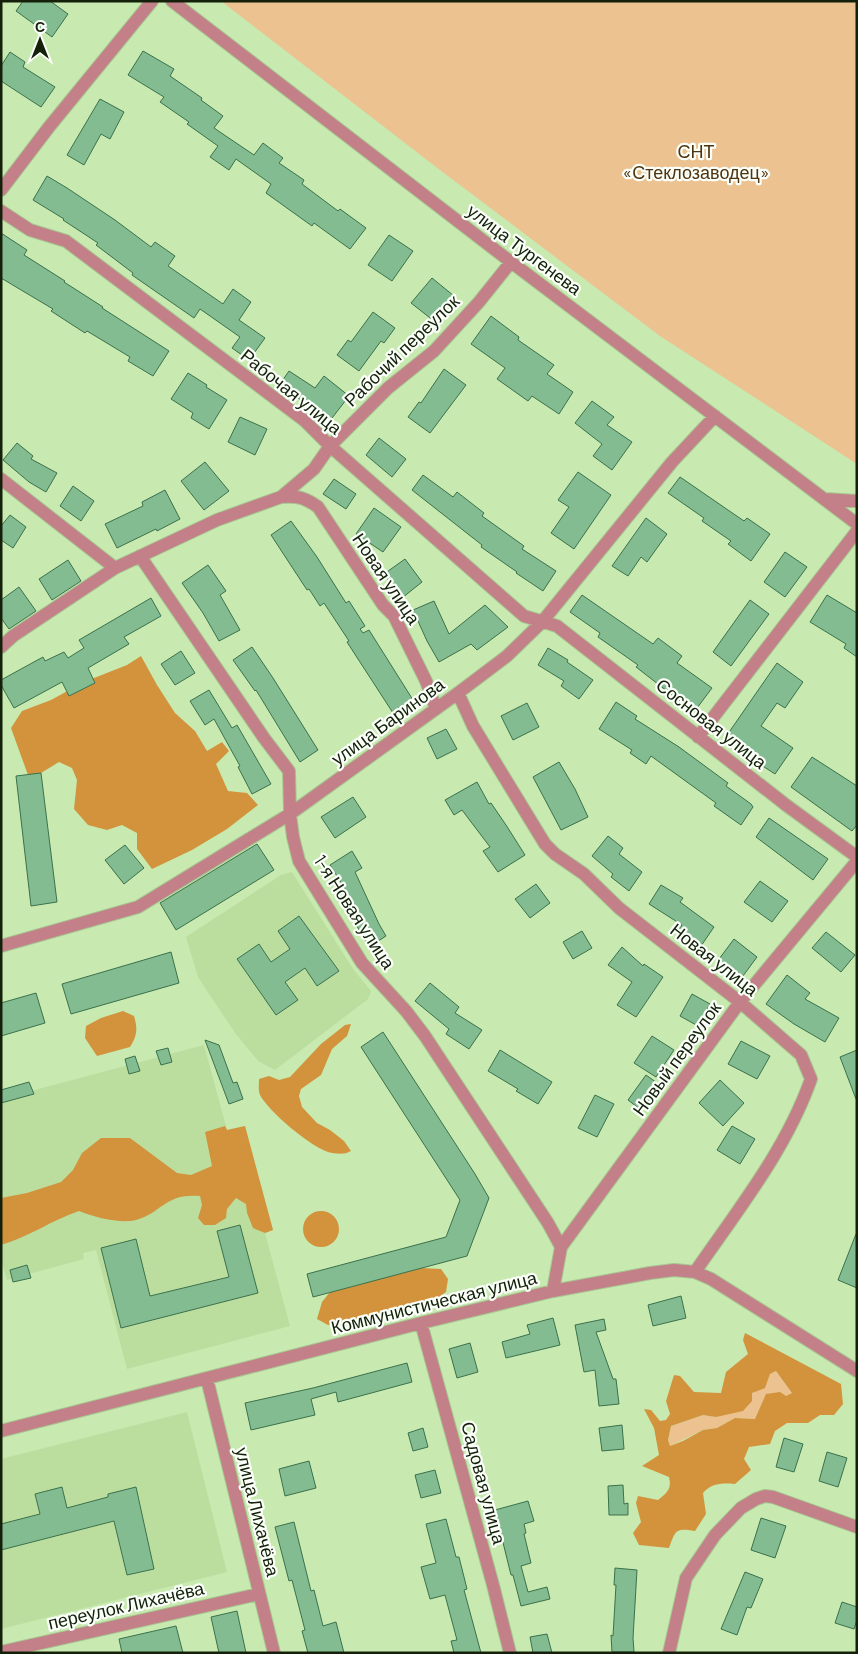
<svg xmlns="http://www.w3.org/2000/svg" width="858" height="1654" font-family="Barlow,sans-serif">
	<rect width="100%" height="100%" fill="#c8e9af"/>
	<path fill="#bbde9f" d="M292,872L353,969L371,991L368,999L275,1070L258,1061L236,1034L211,997L198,977L186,937L281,875Z
		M204,1045L227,1130L245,1126L273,1230L265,1233L290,1326L127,1369L96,1250L83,1253L84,1259L7,1280L1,1259V1099Z
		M187,1412L227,1572L1,1629V1459Z"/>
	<path fill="#ebc290" d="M221,1H857V464L660,336L440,170Z
		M776,1371L792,1393L786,1396L755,1419L735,1418L717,1428L703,1430L670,1446L668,1440L671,1426L703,1415L716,1417L752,1393L764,1388L770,1374Z"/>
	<path fill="#d2933c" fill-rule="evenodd" d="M141,656L157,685L175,713L195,731L207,751L222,742L229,751L216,764L228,791L247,793L258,805L227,829L192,850L152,869L137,849V833L122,825L107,830L88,825L74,809L77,780L72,768L59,762L41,773L28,775L11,728L22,711L51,700L84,682L127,665Z
		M123,1011L134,1016C138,1029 137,1036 130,1047L97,1056L85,1038L86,1026L101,1018Z
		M351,1024L347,1036L332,1049L321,1075L301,1089L299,1096L302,1107L317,1123L330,1130L344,1141L351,1151C344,1155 336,1154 328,1152C310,1146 269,1112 260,1095C258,1090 259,1084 259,1079L269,1076L279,1080L290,1077L321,1044L345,1025Z
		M225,1126L227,1130L245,1126L273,1230L265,1233L253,1228L247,1213L246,1204L236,1198L227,1209L226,1218L215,1225H204L198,1218L202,1205L200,1196C165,1193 163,1212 136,1220C121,1224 93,1217 79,1211C52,1220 29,1237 1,1245V1198L27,1193L61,1182L73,1170L82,1153L101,1138H130L177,1173L191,1175L212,1166L205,1132Z
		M303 1229a18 18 0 1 1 36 0a18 18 0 1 1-36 0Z
		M421,1268L441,1269L448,1279L446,1292L432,1302L418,1307L387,1312L378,1316L354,1322L328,1325L317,1319L322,1302L330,1292Z
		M745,1333L841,1384L843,1404L834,1415H820L808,1423H787L775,1431L770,1444L749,1447L744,1459L751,1470L735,1484C722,1483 712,1483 703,1493L706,1514L695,1531C675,1528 676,1530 669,1548L639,1545L633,1533L641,1522L636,1503L638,1496L658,1500C667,1493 672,1489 669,1477L642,1466L659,1455L654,1428L644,1409L651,1410L660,1421L666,1420L670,1414L666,1401L674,1375L680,1376L694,1392L721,1393L726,1372L748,1354L743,1340ZM776,1371L792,1393L786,1396L780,1392L766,1394L755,1419L735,1418L717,1428L703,1430L683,1441L670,1446L668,1440L671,1426L703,1415L716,1417L743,1411L752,1401V1393L765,1388L770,1374Z"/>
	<path fill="#84bc92" stroke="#3b714b" d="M23,1H50L68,14L52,37L16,11Z
		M143,51L174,69L170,76L202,98L201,100L223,116L214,128L254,155L263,143L283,158L279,163L304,180L302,184L338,211L340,209L366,228L350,249L314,223L312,226L266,193L271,184L236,159L229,170L210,157L218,146L187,124L189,122L160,102L164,97L128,75Z
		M10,52L25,62L23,67L55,87L41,107L1,81V66Z
		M100,99L124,112L110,139L101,134L84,165L67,155Z
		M47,176L67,188L115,220L151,247L155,242L175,256L168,266L223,304L233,289L251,302L239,320L265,338L249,360L232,348L240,337L200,309L194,318L132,275L133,273L96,245L98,243L63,220L64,219L33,200Z
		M1,233L27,250L24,255L65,281L64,282L103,307L102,308L169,351L153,376L128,361L130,357L87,331L85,333L51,311L53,309L1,278Z
		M389,235L413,251L392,281L368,265Z
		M432,278L454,296L434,321L411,303Z
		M373,312L395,328L384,343L381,341L359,371L337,355L348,340L351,342Z
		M491,316L519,337L518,340L554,365L547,374L573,392L559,414L532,396L528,401L497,379L505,368L471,344Z
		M444,369L466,385L430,433L408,417L419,402L421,403Z
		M289,371L315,388L324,376L349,396L329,422L280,384Z
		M188,373L207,385L206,387L227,400L209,429L191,418L193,413L171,399Z
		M592,401L614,417L607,425L632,442L612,470L593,456L602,444L575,423Z
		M240,417L267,429L255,455L228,442Z
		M379,438L406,459L392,477L366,455Z
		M17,443L33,456L31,459L57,473L46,492L29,482L3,460Z
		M205,462L229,491L204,510L181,481Z
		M578,472L611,495L574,549L551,533L569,507L558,500Z
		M423,475L453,497L457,492L484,513L482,516L524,546L522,549L556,571L543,591L516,573L517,572L481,547L482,545L412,490Z
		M680,477L744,521L747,518L770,534L751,561L728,544L731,541L702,521L704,518L668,493Z
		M334,479L356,494L346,509L323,494Z
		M73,486L94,501L81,521L60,506Z
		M165,490L180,519L157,531L156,529L117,548L105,524L143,506L142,502Z
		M374,508L401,527L383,552L356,534Z
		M10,515L26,527L13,548L1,540V526Z
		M646,518L667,534L647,562L641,557L628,576L612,566Z
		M291,521L317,557L346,603L349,601L365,626L360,629L363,633L369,630L413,700L393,713L347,642L349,641L324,603L320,606L309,589L307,590L271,535Z
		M785,552L807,567L785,597L764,582Z
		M405,559L422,582L402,598L384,574Z
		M68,560L81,581L52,600L39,579Z
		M208,565L226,591L220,595L240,630L219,641L203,613L182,583Z
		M19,587L36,611L9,629L1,618V600Z
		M582,595L653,644L658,638L682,656L677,663L712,688L694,712L636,667L638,665L598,637L600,633L570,612Z
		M827,595L857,613V657L844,648L846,644L810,622Z
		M151,598L161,616L124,637L129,644L88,668L95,683L69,696L62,682L14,708L1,685V680L43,657L45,661L64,652L68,658L84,648L79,640Z
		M750,600L769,614L731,666L713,652Z
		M434,601L449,634L485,605L508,627L477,650L471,644L439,662L427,641L413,610Z
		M252,647L273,678L318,750L300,762L256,690L255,691L233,660Z
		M548,648L568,660L567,662L593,680L579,699L561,686L564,681L538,665Z
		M181,651L195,673L175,685L161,664Z
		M777,663L803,682L785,708L777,703L761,726L793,748L775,774L758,763L760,761L725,738Z
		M209,690L232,728L237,725L271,784L252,794L238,767L240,766L214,719L205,725L190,701Z
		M616,702L637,716L635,719L679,747L728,783L726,786L751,804L753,807L741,825L714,806L716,803L651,756L646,764L630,753L632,750L599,729Z
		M527,703L539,727L513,740L501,716Z
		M446,729L457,749L437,759L427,738Z
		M812,757L857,786V825L852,831L791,787Z
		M559,762L575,789L588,817L561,830L533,777Z
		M41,773L57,902L31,906L16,776Z
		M477,782L489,804L491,803L506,825L525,855L498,872L483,851L490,847L462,810L454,815L445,800Z
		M353,797L366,817L335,838L321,817Z
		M769,818L828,859L813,880L756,837Z
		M608,836L623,848L619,854L642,872L629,891L611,877L613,874L592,856Z
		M257,844L274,870L176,930L160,903Z
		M125,845L144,868L124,884L105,860Z
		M352,851L362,868L355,872L379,924L386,936L369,947L358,928L343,894L347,892L330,865Z
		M760,881L788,901L772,922L744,902Z
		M536,884L550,903L530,918L515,899Z
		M661,885L683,898L680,902L714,927L701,946L678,930L682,925L649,904Z
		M299,916L339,971L317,986L305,968L285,982L298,1000L276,1015L237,959L259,944L271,962L290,949L278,931Z
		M582,931L592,948L573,959L563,942Z
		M826,932L855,955L841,972L812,948Z
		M734,939L757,957L740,980L716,963Z
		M622,947L643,966L644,964L663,977L636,1017L617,1005L632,982L608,965Z
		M171,952L179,983L71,1014L62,984Z
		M787,975L810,993L805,999L839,1018L825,1042L794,1024L766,1004Z
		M430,983L459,1007L455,1013L482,1030L469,1049L446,1034L449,1029L415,1001Z
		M36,993L45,1023L1,1036V1003Z
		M692,994L710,1004L698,1026L680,1016Z
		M383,1032L475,1174L489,1198L467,1256L313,1297L307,1274L446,1237L460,1200L361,1047Z
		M652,1036L674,1050L656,1077L634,1063Z
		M205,1040L219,1045L233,1083L237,1082L243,1099L229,1104Z
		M741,1041L770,1056L757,1079L728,1064Z
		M168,1048L172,1062L161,1065L156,1051Z
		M500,1050L552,1082L538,1104L516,1091L518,1089L488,1071Z
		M857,1050V1099H856L840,1057Z
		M135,1056L140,1071L129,1074L125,1059Z
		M646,1075L660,1085L641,1110L628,1100Z
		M720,1080L744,1103L723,1126L699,1103Z
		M29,1082L34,1094L1,1103V1090Z
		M595,1095L614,1104L597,1137L578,1128Z
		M732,1126L755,1139L740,1164L717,1150Z
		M240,1225L258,1293L121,1328L101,1248L136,1239L150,1296L229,1277L217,1231Z
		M856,1234H857V1288L838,1280Z
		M27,1265L31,1278L13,1282L10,1270Z
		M681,1296L686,1318L653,1326L648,1305Z
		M553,1318L560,1345L506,1358L502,1342L530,1334L527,1325Z
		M604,1319L606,1330L596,1332L613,1379H616L619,1404L599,1406L595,1370L584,1372L575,1325Z
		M470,1343L478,1372L457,1378L449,1349Z
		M407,1363L412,1382L338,1402L336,1392L311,1399L315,1415L251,1430L245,1403L313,1388Z
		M622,1425L624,1449L602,1451L599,1428Z
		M423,1428L428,1447L413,1451L408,1433Z
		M784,1438L803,1444L794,1472L776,1467Z
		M827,1452L847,1458L838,1487L819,1481Z
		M309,1461L316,1488L285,1496L279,1469Z
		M435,1470L441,1493L421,1498L415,1475Z
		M623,1485L624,1504L628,1503V1515H609L608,1486Z
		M62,1487L67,1508L108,1497V1494L136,1487L154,1569L127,1575L114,1521L1,1550V1524L40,1514L35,1494Z
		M528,1501L534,1521L524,1524L526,1533L524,1534L531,1563L521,1566L528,1592L547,1587L550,1599L521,1606L513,1575H511L495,1510Z
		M761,1518L786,1526L775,1558L751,1550Z
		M446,1519L456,1557H459L467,1589L464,1590L481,1653H454L451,1641L457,1640L445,1595L430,1599L421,1567L436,1563L426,1524Z
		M294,1522L311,1591L314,1590L323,1626L336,1622L344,1653H308L302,1631L305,1630L292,1580L289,1581L275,1527Z
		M615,1568L637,1570L633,1638L634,1652H612L611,1635L613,1636L616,1585H614Z
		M745,1572L763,1579L751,1608L747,1607L737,1635L721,1629Z
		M842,1602L857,1607V1620L854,1629L835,1623Z
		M237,1611L246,1653H219L211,1617Z
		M176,1626L183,1653H122L119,1639Z
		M547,1634L552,1653H533L530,1637Z"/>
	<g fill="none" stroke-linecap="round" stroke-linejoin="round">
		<g stroke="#a8c591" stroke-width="14">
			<path id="minor" d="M172,1L511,262L857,524
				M1,190L49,127L152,1
				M1,211L30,230L66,241L305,421L330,446L524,616L557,626L786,805L857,857
				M1,479L115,568
				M281,497C298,496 304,497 318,507L383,605L394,616L426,681L436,709
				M825,499L857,501
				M140,556L264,738L289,771L290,814L293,837L299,861L362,963L406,1011L425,1036L548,1223L561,1247
				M1,647L13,636L115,568L217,520L281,497L314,469L330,446L388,388L434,351L479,302L511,262
				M458,693L473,726L545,844L555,854L584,874L619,908L740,1002L801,1055L811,1079C786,1150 737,1211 695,1272
				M698,737L857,531
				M1,946L138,907L290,814L458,693L507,656L542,622L672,462L715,416
				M553,1291L561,1247L740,1002L857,861
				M421,1323L493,1585L510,1653
				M207,1379L274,1653
				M1,1431L421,1323L553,1291L650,1273L674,1270L695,1272L711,1279L857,1371
				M1,1652L259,1594
				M669,1653L686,1578L715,1535L741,1508L756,1499L765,1496L773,1497L857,1527"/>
		</g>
		<use href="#minor" stroke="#c38088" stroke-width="12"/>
	</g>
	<g text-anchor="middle" stroke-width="4.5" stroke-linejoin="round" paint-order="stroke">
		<g font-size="18" fill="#4e3410" stroke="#fbfff9">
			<text x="696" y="158">СНТ<tspan x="696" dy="21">«Стеклозаводец»</tspan></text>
		</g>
		<g font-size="18" fill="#14200a" stroke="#fbfff9">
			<text transform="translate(524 250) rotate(37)" y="6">улица Тургенева</text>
			<text transform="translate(402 351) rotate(-44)" y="6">Рабочий переулок</text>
			<text transform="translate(291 392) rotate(39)" y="6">Рабочая улица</text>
			<text transform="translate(386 579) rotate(56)" y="6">Новая улица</text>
			<text transform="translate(388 722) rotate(-36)" y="6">улица Баринова</text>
			<text transform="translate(711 724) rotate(38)" y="6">Сосновая улица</text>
			<text transform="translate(354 912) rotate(57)" y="6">1-я Новая улица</text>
			<text transform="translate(714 960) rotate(38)" y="6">Новая улица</text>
			<text transform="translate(677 1059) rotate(-54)" y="6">Новый переулок</text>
			<text transform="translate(434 1303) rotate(-14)" y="6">Коммунистическая улица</text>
			<text transform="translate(483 1483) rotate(75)" y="6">Садовая улица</text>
			<text transform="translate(257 1512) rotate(76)" y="6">улица Лихачёва</text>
			<text transform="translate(126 1606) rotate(-13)" y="6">переулок Лихачёва</text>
		</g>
	</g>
	<rect width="858" height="1654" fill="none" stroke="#14200a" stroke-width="5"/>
	<g transform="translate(40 40)" stroke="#fbfff9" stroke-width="4" paint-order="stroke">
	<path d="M0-4L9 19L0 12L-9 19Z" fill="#14200a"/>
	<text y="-8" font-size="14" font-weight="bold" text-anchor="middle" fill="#14200a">С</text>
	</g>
</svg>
